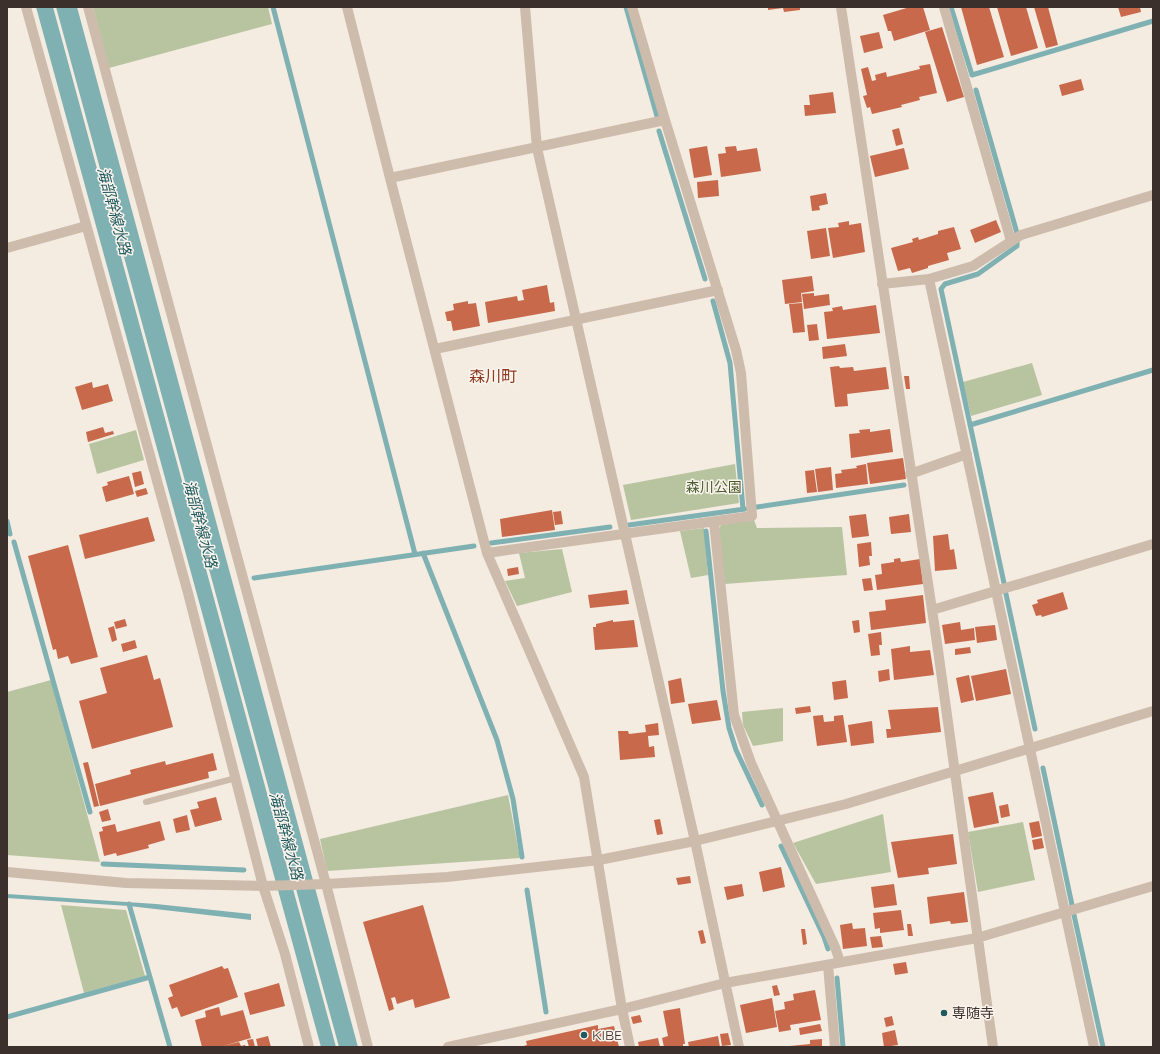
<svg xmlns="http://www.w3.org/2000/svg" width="1160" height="1054" font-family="Quicksand,'Noto Sans JP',sans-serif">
	<rect width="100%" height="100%" fill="#f4ebe1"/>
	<path fill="#b8c4a0" d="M93,7H268L272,24L109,68Z
		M1032,363L1042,395L971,416L963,382Z
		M136,430L144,460L97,474L89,444Z
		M735,464L739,503L631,520L623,485Z
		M754,520L757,528L842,527L847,575L725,584L719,529L721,525Z
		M704,528L708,575L691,578L680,531Z
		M562,549L572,592L517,606L505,581L525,578L519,553Z
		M51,680L100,862L7,855V692Z
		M783,708V741L753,746L743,725L742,712Z
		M508,795L520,858L327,871L320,839Z
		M883,814L891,872L816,884L793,843Z
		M1023,822L1035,880L978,892L968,832Z
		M61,905L126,910L145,976L84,993Z"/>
	<path fill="#7fb0b2" d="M36,7H53L336,1047H321Z
		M56,7H77L358,1047H339Z
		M7,894L156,904L251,914V920L129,906L7,898Z"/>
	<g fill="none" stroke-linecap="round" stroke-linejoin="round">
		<path stroke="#7fb0b2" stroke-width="5" d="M273,7L415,554
			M626,7L657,116
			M951,7L972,75L1153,21
			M976,90L1017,233
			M659,131L705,279
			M713,301L730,363L743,509
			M970,425L1153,370
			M757,507L904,485
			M7,521L10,534
			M629,525L745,509
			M706,531L723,691L729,728L736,750L762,805
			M14,542L90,812
			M491,543L610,527
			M423,553L497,740L513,799L522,857
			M254,578L474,546
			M1004,583L941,289L945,284L978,274L1017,246V241
			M1006,594L1035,729
			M1043,768L1072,905
			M781,846L824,937L828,949
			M103,864L244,870
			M527,890L546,1012
			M129,904L170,1047
			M1074,915L1103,1047
			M837,978L843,1047
			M7,1017L150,977"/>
	</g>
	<path fill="#c8694b" d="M768,7H800V10L784,12L783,8L768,10Z
		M910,7H923L930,30L894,41L891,31H888L883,15Z
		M961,7H989L1004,57L977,65Z
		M997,7H1026L1038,48L1011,56Z
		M1034,7H1048L1058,45L1046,48Z
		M1118,7H1140L1141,12L1121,17Z
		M942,27L964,97L947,102L925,32Z
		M879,32L883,48L864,53L860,36Z
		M930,64L937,93L919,97L920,100L901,105L902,107L872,114L870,107L867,108L863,96L867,95L861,69L868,67L872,81L876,80L875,75L886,72L887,77L920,69L919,66Z
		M1081,79L1084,90L1062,96L1059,85Z
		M833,92L836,113L805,116L804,105H810L809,95Z
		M899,128L903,144L896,146L892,130Z
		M707,146L712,175L694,178L689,149Z
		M736,146L737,151L757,148L761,171L721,177L718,154L726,153L725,147Z
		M904,148L909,169L875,177L870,156Z
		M718,180L719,196L698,198L697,182Z
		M826,193L828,204L819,206L820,210L812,211L810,196Z
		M996,220L1001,232L975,243L970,230Z
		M849,221V225L861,223L865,252L833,258L828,228L839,227L838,223Z
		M954,227L961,249L947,253L949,260L928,266V268L912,273L910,268L898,271L891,248L913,242L912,239L918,237L919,240L938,234V231Z
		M826,228L830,256L811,259L807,231Z
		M812,276L814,291L801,293L802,302L785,304L782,280Z
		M547,285L550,303L554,302L555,311L488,323L485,302L517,296L518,301L524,300L522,290Z
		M814,293V296L829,294L830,305L804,309L802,294Z
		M468,301V304L476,303L480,326L453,331L451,321H447L445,312L454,310L453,304Z
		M802,303L805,332L793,333L789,304Z
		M876,305L880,333L827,339L824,312L833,311L832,308L842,306L843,310Z
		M817,324L819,340L809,341L807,325Z
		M845,344L847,356L823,359L822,347Z
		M839,366L840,368L853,367L854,371L886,367L889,389L847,394L848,406L835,407L830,367Z
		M904,376H909L910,389H906Z
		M92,382L93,388L108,384L113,401L82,410L75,387Z
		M103,427L105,433L113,431L114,434L88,442L86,432Z
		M870,429V432L890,429L893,452L851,458L849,434L860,433L859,430Z
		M903,458L906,479L870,484L867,463Z
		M866,464L868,484L836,488L835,474L842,473L841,470L857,468L856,466Z
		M831,467L833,490L818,492L815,469Z
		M814,470L817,492L807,493L805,471Z
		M141,471L144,484L135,487L132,473Z
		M129,476L134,494L106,502L102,487L108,485L107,482Z
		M146,488L148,494L137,497L135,491Z
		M552,510L555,530L502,537L500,519Z
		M561,511L563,524L555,525L553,512Z
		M866,514L869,536L852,538L849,516Z
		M909,514L911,532L891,534L889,517Z
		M148,517L155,541L85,559L79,535Z
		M948,534L950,550L954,549L957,569L935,571L933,536Z
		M871,542L872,556H869L870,565L859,567L857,544Z
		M68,545L98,657L71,664L68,656L58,659L56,649L53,650L28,556Z
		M900,558L901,562L920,559L923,584L877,590L875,575L882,574L881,564L894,562V559Z
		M518,567L519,574L508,576L507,569Z
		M871,578L873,590L864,591L862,579Z
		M627,590L629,604L590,608L588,595Z
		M1063,592L1068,609L1042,617L1041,615L1036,616L1032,605L1038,603L1037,600Z
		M923,595L926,623L871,630L869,612L886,610L885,600Z
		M125,619L127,626L116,629L114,622Z
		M613,620V622L634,620L638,647L595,650L593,627H596V624Z
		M859,620L860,632L854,633L852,621Z
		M960,622L961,630L974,628L975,640L945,644L942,625Z
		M995,625L997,640L977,643L975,627Z
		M114,626L117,640L112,642L108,628Z
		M881,632L882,645H879L880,655L871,656L868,634Z
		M135,640L137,648L123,652L121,644Z
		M910,646V652L930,650L934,675L894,680L891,649Z
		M970,647L971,653L955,655V649Z
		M147,655L154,680L160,678L173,727L92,749L79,701L107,693L100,668Z
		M889,669L890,680L879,682L878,671Z
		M1006,669L1011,694L976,701L971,676Z
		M969,675L974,700L961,703L956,678Z
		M681,678L685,702L671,704L668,681Z
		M846,680L848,698L834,700L832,682Z
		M717,700L721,720L692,724L688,704Z
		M810,706L811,712L796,714L795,708Z
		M938,707L941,732L887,738L886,729H891L888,710Z
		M823,715L824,722L834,721V716L843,715L847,742L817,746L813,716Z
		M872,721L874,743L851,746L848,725Z
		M658,723L659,735L648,736L649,747L654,746L655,757L620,760L618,731H628L629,734L646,732L645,725Z
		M213,753L217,770L208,772L209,778L100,806L95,784L131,774L130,770L165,761L166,765Z
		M88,762L99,806L94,807L83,763Z
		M993,792L999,823L974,828L968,797Z
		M216,797L222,820L195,827L190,810L199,808L197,802Z
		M1008,804L1010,816L1001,818L999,806Z
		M108,809L111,820L102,822L99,812Z
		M187,815L190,830L176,833L173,819Z
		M660,819L663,834L657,835L654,820Z
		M160,821L165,840L148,845L149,848L117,856L116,853L104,856L99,832L103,831L102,827L115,824L117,832Z
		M1039,821L1042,836L1032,838L1029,823Z
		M953,834L957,864L928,868L929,874L898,878L891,842Z
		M1042,838L1044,848L1034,850L1032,840Z
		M781,867L785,887L763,892L759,872Z
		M690,876L691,883L678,885L676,878Z
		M742,884L744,896L727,900L724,887Z
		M894,884L897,905L874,908L871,887Z
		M964,892L968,922L951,924L950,921L930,924L927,897Z
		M423,905L450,998L415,1008L413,999L397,1004L395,997L391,998L394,1009L389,1011L363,922Z
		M901,910L904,930L880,933V928L875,929L873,913Z
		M852,923L853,929L865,928L867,946L843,949L840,925Z
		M907,924H911L913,936H908Z
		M801,929H805L807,944L803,945Z
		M703,930L706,943L701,944L698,931Z
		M881,936L883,947L872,948L870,937Z
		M906,962L908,973L895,975L893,964Z
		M222,966L224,969L228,968L238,997L181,1017L177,1007L172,1009L168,998L173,996L169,985Z
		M279,983L285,1006L250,1015L244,993Z
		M777,985L780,995L774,996L772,986Z
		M815,990L821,1020L790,1025L791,1030L779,1032L775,1011L785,1009L784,1002L794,1000L793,994Z
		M772,998L777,1027L746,1033L740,1005Z
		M219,1007L221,1016L243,1010L251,1038L223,1046L239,1042L241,1046L245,1045L246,1047H202L195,1020L206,1017L205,1011Z
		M680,1008L685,1044H683V1047H664L662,1038L668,1036L663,1011Z
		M640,1015L642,1022L633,1024L631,1017Z
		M892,1016L894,1025L886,1027L884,1018Z
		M820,1024L822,1031L800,1035L799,1028Z
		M598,1025V1029L614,1026L619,1047H520L527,1045L526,1041Z
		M895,1030L898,1045L884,1047L882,1033Z
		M728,1033L731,1045L722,1046L720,1034Z
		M268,1036L271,1047H258L256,1039Z
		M718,1036L720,1047H689L688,1042Z
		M658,1038L660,1047H639L638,1042Z
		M253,1039L255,1047H249L247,1040Z
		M822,1039V1047H790V1046L810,1044V1040Z"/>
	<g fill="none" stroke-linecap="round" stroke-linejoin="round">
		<path stroke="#cdbbac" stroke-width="6" d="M146,802L236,778"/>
		<path stroke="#cdbbac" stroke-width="10" d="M26,7L188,593L263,886L285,954L309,1047
			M88,7L326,884L368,1047
			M347,7L390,178L487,553L584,777L622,1009L630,1047
			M525,7L537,148L695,841L739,1047
			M841,7L937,643L993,1047
			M944,7L1011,241
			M390,178L665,120
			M7,248L86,226
			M929,279L1094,1047
			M882,284L929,279L973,266L1021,235L1153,195
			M435,349L718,290
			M910,474L967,454
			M714,522L734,715L751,763L835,947L840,962
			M487,553L752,516L741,373L736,350L665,120L632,7
			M932,610L1153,544
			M828,965L835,1047
			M448,1047L622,1009L725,983L977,938L1153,886"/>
		<path stroke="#cdbbac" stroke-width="10" d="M7,872L126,883L263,886L326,884L447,877L599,860L695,841L846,804L1153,711"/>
	</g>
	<g fill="#1f5a5e" stroke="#fbf5ee" stroke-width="1.5">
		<circle cx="944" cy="1013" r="4"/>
		<circle cx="584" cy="1035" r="4"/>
	</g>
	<g text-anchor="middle" stroke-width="3" stroke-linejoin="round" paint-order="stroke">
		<g font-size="14" fill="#4a5a2e" stroke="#fbf5ee">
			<text x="714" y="492">森川公園</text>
		</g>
		<g font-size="14" fill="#3b302b" stroke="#fbf5ee" text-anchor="start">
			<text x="952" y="1018">専随寺</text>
			<text x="592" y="1040">KIBE</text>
		</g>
		<g font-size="15" font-style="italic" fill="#1f5a5e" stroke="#fbf5ee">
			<text transform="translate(114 211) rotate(75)" y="5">海部幹線水路</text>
			<text transform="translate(200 524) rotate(75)" y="5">海部幹線水路</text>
			<text transform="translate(286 836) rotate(75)" y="5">海部幹線水路</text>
		</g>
		<g font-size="16" fill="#8c3b22" stroke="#fbf5ee">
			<text x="493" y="382">森川町</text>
		</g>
	</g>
	<rect width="1160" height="1054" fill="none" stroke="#3b302b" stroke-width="16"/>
</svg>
